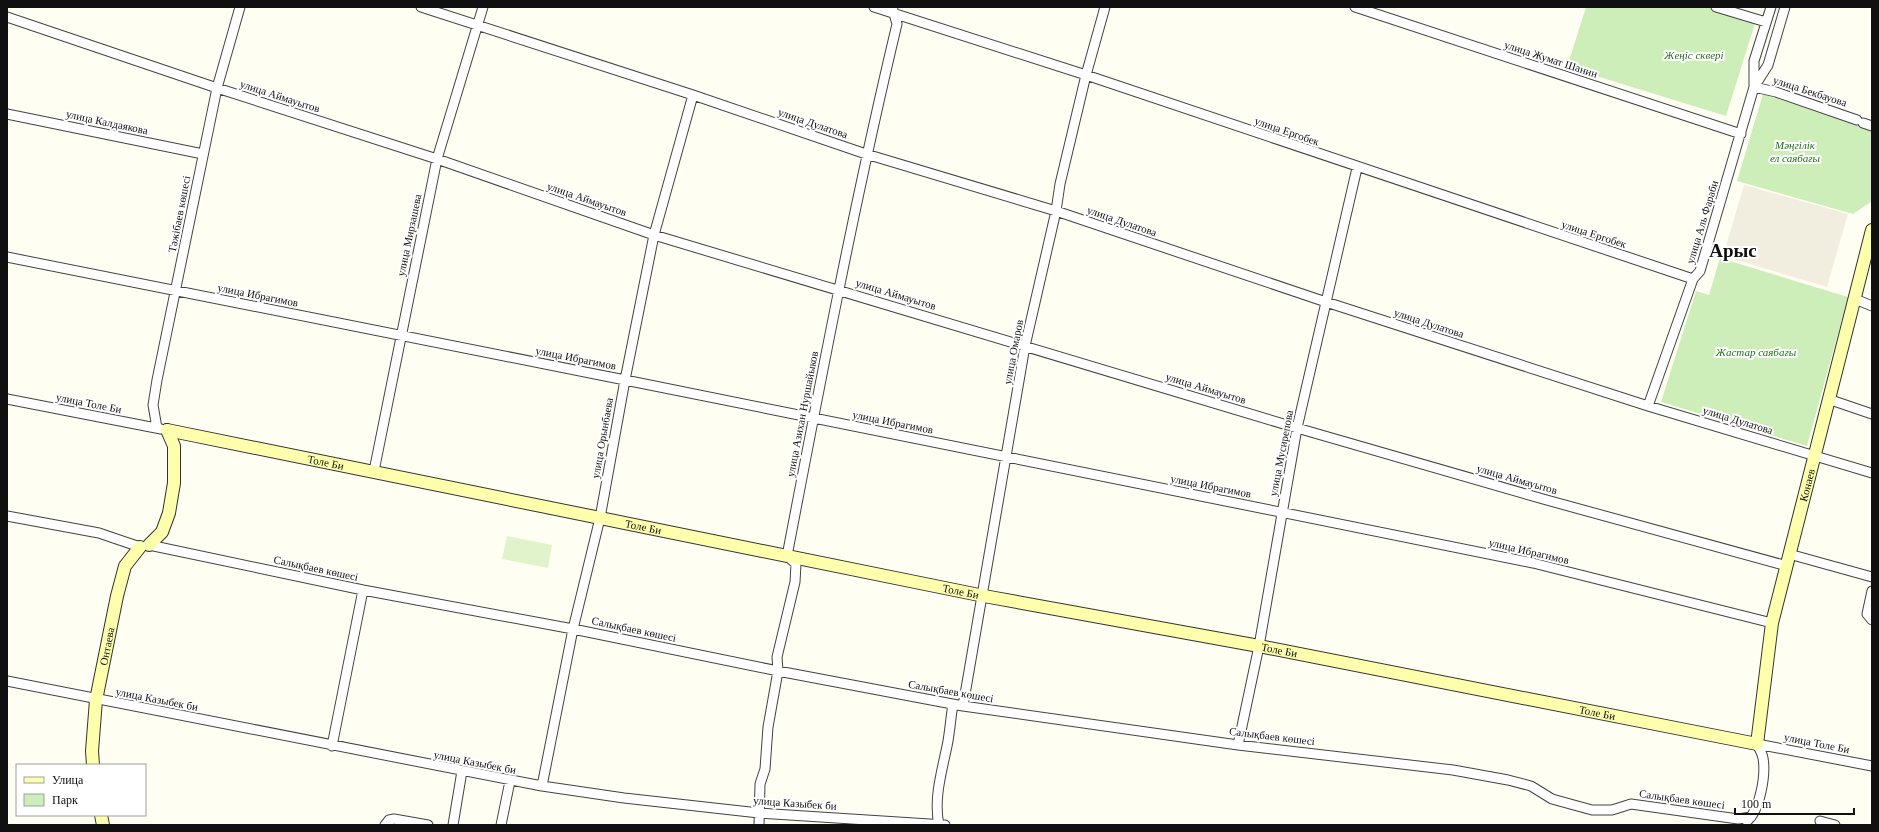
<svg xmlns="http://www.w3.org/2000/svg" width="1879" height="832" font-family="'Times New Roman',serif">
	<rect width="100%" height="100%" fill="#fffef2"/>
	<path fill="#cdedb9" d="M1586,7H1713L1756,20L1726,116L1567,67Z
		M1763,94L1872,129V201L1853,214L1737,181Z
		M1720,258L1848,297L1807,446L1661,402L1696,291L1709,295Z"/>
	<path fill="#e1f3cb" d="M507,536L552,545L548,568L502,559Z"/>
	<path fill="#f1eedf" d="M1744,185L1848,214L1827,287L1723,256Z"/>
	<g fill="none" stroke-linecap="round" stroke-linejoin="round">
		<g stroke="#434343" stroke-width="11">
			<path id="minor" d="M421,7L693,95L866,154L1056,211L1326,302L1648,406L1872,473
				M874,7L1086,75L1693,279
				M1355,7L1741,134
				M1716,7L1766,22
				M7,17L217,88L437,159L654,235L1297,428L1543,499L1787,566
				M1754,87L1776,92L1857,120
				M1754,87V61L1771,7
				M7,114L203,154
				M1863,123L1872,126
				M7,257L625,380L1533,563L1772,623
				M1855,299L1872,306
				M7,399L161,429
				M1828,399L1872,414
				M1648,406L1693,279L1700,271L1754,87L1768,65L1785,7
				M157,428L153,405L157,380L217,88L240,7
				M374,471L437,159L483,7
				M7,516L99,533L140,547
				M149,545L363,590L573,629L778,671L963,706L1238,745L1453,770L1508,780L1531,786L1552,799L1592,810H1612L1631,804L1738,819L1751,817
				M1789,554L1872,577
				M1872,591L1867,614L1872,620
				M7,681L542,786L624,798L759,813L945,825
				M963,706L1025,346L1056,211L1060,184L1086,75L1105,7
				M1757,744L1872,766
				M1238,745L1259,646L1297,428L1357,168
				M332,746L363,590
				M542,786L573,629L600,518L625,380L654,235L693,95
				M1747,821C1760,810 1766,775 1763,758C1762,753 1759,748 1757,744
				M1820,821L1835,825
				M385,825L389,820L394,819L428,825
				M453,825L462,771
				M501,825L510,781
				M759,825L760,784L765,769L768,727L778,671L777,657L795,582L796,564L787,556C821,378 855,200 897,24L893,10
				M939,825C933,797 943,768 948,741C950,729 951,716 953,704"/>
		</g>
		<g stroke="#323232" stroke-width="14">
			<g id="secondary">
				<path id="s1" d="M167,430L984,596L1259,646L1757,744L1772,623L1872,230"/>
				<path d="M149,545L162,532L169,513L174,483V446L167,430"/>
				<path id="s2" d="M93,765L92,751L96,700L117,596L125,566L140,547"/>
				<path d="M101,815L103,825"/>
			</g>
		</g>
		<use href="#minor" stroke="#fff" stroke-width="9"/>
		<use href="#secondary" stroke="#feffad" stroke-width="12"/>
	</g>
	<g text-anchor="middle" stroke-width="4" stroke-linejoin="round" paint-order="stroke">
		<g font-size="11" font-style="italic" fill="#226d1b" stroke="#fff">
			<text x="1694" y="59">Жеңіс сквері</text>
			<text x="1795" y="149">Мәңгілік<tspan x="1795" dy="13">ел саябағы</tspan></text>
			<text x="1756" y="356">Жастар саябағы</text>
		</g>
		<g font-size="11" fill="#101010" stroke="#fff">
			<text transform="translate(1551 59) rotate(18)" y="4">улица Жумат Шанин</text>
			<text transform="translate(1810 91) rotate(18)" y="4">улица Бекбауова</text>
			<text transform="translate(280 96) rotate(18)" y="4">улица Аймауытов</text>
			<text transform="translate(107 122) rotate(12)" y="4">улица Калдаякова</text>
			<text transform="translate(813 123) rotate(19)" y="4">улица Дулатова</text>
			<text transform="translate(1287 131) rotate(19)" y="4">улица Ергобек</text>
			<text transform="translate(587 199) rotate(19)" y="4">улица Аймауытов</text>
			<text transform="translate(179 214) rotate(-79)" y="4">Тәжібаев көшесі</text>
			<text transform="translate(1122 221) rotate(19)" y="4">улица Дулатова</text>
			<text transform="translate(1702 222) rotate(-73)" y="4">улица Аль Фараби</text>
			<text transform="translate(1594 234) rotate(18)" y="4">улица Ергобек</text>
			<text transform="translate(409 235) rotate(-78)" y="4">улица Мирзашева</text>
			<text transform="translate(896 294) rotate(17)" y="4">улица Аймауытов</text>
			<text transform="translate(258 295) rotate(11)" y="4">улица Ибрагимов</text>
			<text transform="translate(1429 323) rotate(18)" y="4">улица Дулатова</text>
			<text transform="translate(1013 352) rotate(-79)" y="4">улица Омаров</text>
			<text transform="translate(576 358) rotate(11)" y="4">улица Ибрагимов</text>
			<text transform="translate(1206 388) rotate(17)" y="4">улица Аймауытов</text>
			<text transform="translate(89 403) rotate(11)" y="4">улица Толе Би</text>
			<text transform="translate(802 414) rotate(-79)" y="4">улица Азихан Нуршайыков</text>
			<text transform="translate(1738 420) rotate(17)" y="4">улица Дулатова</text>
			<text transform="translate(893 422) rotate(11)" y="4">улица Ибрагимов</text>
			<text transform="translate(602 438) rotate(-80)" y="4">улица Орынбаева</text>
			<text transform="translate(1281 453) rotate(-79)" y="4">улица Мусирепова</text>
			<text dy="4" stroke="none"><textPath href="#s1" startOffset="162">Толе Би</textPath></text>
			<text transform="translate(1517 479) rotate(16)" y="4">улица Аймауытов</text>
			<text dy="4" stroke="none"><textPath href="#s1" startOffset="1885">Конаев</textPath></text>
			<text transform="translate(1211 486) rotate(11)" y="4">улица Ибрагимов</text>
			<text dy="4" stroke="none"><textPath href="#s1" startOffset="486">Толе Би</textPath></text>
			<text transform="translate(1529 551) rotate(13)" y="4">улица Ибрагимов</text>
			<text transform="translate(316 568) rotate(12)" y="4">Салықбаев көшесі</text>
			<text dy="4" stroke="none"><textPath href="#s1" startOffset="810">Толе Би</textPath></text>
			<text transform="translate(634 629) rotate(12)" y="4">Салықбаев көшесі</text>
			<text dy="4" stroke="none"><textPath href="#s2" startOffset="120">Онтаева</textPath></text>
			<text dy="4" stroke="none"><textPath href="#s1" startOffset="1134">Толе Би</textPath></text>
			<text transform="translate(951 691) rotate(10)" y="4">Салықбаев көшесі</text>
			<text transform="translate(157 699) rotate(11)" y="4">улица Казыбек би</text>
			<text dy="4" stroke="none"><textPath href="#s1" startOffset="1458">Толе Би</textPath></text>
			<text transform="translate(1272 736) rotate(7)" y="4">Салықбаев көшесі</text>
			<text transform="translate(1817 743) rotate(11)" y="4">улица Толе Би</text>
			<text transform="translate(475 762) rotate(11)" y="4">улица Казыбек би</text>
			<text transform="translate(1682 799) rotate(8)" y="4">Салықбаев көшесі</text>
			<text transform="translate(795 803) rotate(4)" y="4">улица Казыбек би</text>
		</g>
		<g font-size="19" font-weight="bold" fill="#101010" stroke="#fff">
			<text x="1733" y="257">Арыс</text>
		</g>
	</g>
	<rect width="1879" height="832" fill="none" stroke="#101010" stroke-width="16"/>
	<rect x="16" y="764" width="130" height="52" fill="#ffffff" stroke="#9f9f9f"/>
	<rect x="24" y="777" width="20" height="6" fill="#feffad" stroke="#9f9f9f"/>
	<text x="52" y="784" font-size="12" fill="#101010">Улица</text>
	<rect x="24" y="794" width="20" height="12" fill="#cdedb9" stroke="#9f9f9f"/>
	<text x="52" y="804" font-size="12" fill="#101010">Парк</text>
	<path d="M1735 808v6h119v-6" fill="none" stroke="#101010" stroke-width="2"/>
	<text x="1741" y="808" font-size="12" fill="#101010" stroke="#ffffff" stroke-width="3" paint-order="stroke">100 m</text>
</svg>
